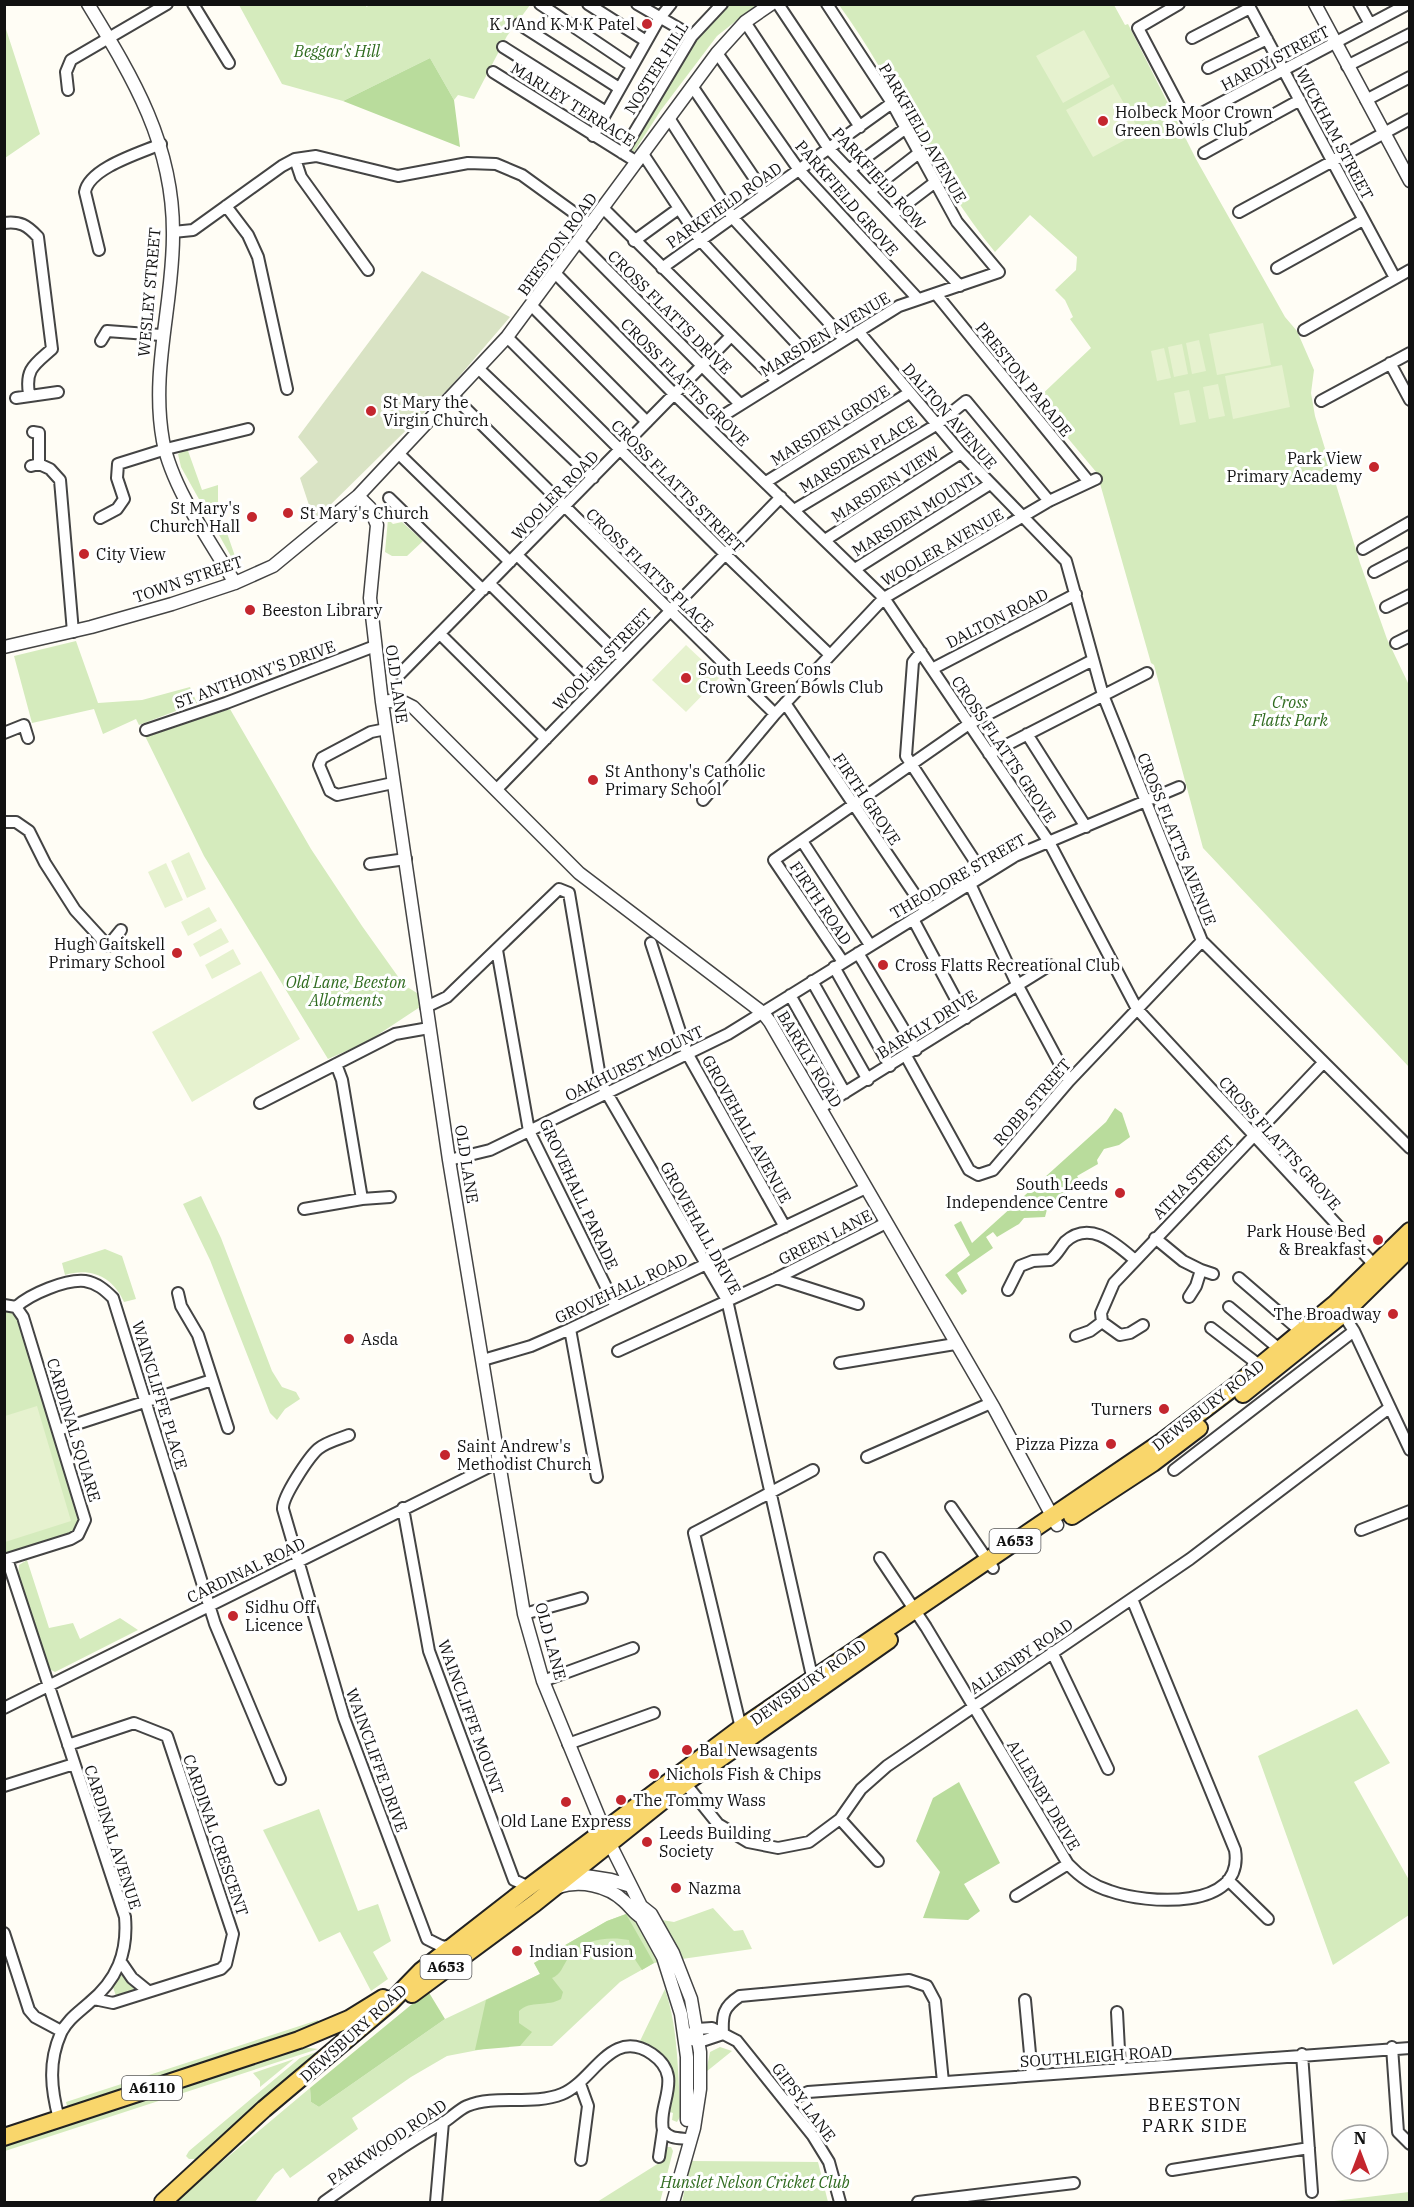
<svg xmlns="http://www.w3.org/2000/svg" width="1414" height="2207" font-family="'IBM Plex Serif',serif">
	<rect width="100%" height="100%" fill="#fffdf5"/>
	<path fill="#d5ebbd" d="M364,4L367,7L369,4L530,5L507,36L474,99L458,95L454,100L430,58L343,101L282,84L239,5Z
		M726,5H756L717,36L661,110L634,152L630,149L690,43Z
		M839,5H1114L1125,25L1128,24L1196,159L1285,317L1297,331L1314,370L1311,393L1315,416L1360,563L1387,639L1408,683L1409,1067L1203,848L1154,665L1151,663L1097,473L1036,400L1091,348L1070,319L1073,317L1065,300L1055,290L1076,270L1077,257L1030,215L995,252C933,177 897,84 839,5Z
		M5,26L40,134L5,158H4Z
		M187,448L202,490L218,485V507L237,562L233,560L181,467L178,454Z
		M388,519L393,524L402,522L423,541L407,556H392L385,552Z
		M76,641L98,703L142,700L190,687L197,703L139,725L136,719L103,734L94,709L32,723L14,656Z
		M230,709L311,849L362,926L404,985L425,998L426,1003L367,1042L328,1059L204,856L145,736Z
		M201,1196L221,1238L272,1371L282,1387L296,1392L300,1399L285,1409L277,1420L270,1413L210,1260L183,1204Z
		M105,1249L122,1256L136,1299L124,1302C113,1277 91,1267 65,1275L62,1263Z
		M5,1309L17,1316L80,1519L71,1534L5,1555Z
		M27,1560L49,1628L73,1623L80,1639L120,1618L138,1630L55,1672L49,1669L18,1576L19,1565Z
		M1357,1709L1390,1763L1354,1782L1409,1880V1915L1333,1965L1258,1756Z
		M319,1809L358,1911L378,1904L391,1941L373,1952L388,1979L371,1991L340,1932L319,1942L263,1830Z
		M713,1908L734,1931L743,1930L752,1949L654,1963L620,1982L552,2046H499L447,2056L411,2077L352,2118L358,2129L290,2178L283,2168L275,2174L255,2202H174L310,2088L311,2102L319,2107L445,2019L540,1974L534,1963L607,1921L626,1914L674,1922Z
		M122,1974L135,1988V1991L116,1996L113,1987Z
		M665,1989C679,2031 677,2072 681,2115L677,2122L672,2120L673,2113L670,2112C677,2074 674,2061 640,2041Z
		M318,2020L320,2027L68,2110L66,2102Z
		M302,2047L318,2049L5,2151L4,2144Z
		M720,2047L732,2051L706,2072L710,2052Z
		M319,2051L320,2054L198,2159H189L186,2156L189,2151L300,2058Z
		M294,2059L260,2087V2081L253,2073Z
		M665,2147H671L673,2151L660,2202H597L659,2163Z
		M691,2161L818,2162L828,2202H682Z
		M1409,2192V2202H1326Z"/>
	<path fill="#b9dc9c" d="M430,58L454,100L460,147L343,101Z
		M1115,1108L1122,1113L1130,1137L1119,1145L1104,1149L1097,1160L1098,1164L1077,1176L1081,1183L1055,1201L1050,1198L1045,1217L1024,1218L1019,1224L997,1237L993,1232L986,1237L993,1248L957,1273L967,1291L962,1295L945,1275L970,1255L954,1225L961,1221L972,1243L1106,1122Z
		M959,1782L1000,1863L964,1884L980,1911L968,1920L923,1918L940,1872L916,1841L933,1798Z
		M626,1914L654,1963L642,1970L632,1955L629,1940C609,1936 582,1939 569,1957C563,1965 561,1975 552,1978L563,1992L561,1999C548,2007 530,2000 519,2011V2023L532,2032L520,2046L475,2050L486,2000L540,1974L534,1963L607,1921Z
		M428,1991L445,2019L319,2107L311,2102L310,2088Z"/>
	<path fill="#d9e3c4" d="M422,271L510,317L451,386L317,518L310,508L300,478L318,462L298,437Z"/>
	<path fill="#e6f2cf" d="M1084,30L1110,77L1063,103L1036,56Z
		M1113,84L1140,132L1093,157L1066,110Z
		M1263,323L1271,365L1217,375L1209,334Z
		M1199,340L1206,371L1192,374L1186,343Z
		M1182,344L1188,374L1174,377L1168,347Z
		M1164,348L1171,378L1157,381L1151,351Z
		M1282,365L1290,407L1233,419L1225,376Z
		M1218,384L1225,416L1209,419L1203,387Z
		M1189,390L1196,422L1180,425L1174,393Z
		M686,645L720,677L686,712L652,680Z
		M189,852L206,889L187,898L171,861Z
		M166,863L183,900L165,908L148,872Z
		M209,907L217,921L188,936L181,922Z
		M221,928L229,942L200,957L193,944Z
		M233,949L241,964L212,979L205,965Z
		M261,971L300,1039L192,1102L152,1032Z
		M37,1406L71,1521L5,1542V1416Z"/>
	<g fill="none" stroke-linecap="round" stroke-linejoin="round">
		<g stroke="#444" stroke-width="14">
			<path id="minor" d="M193,4L229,63
				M540,4L632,66
				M588,4L646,41
				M637,4L692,36
				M778,4L860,127
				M1179,4L1138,28L1187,121L1408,4
				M1248,4L1395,278
				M1359,4L1370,24
				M745,22L829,149L960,286
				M519,24L619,88
				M1192,38L1250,8
				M503,47L606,112
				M717,53L799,170L918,299
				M1347,66L1410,34
				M1208,68L1267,39
				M493,72L637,162
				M692,86L765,194
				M68,90L66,72L71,60L167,4
				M1366,100L1410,77
				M669,118L733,218L844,339
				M593,136L659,19L671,4
				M622,153L692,36L722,4
				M1204,153L1300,100
				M643,154L700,240L812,360
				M295,159L301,177L368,270
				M849,170L906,128
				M870,191L919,153
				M226,206L248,235L258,257L287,389
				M604,209L777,381
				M1239,212L1410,119
				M892,215L934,183
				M4,223C20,221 27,225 38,237L52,349C34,365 25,369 29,394
				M173,232L193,230L282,166L295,159L316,156L398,176L468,163L496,164L522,175L591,225
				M634,241L678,209
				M579,242L740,404
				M99,250L85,192C89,168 140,153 161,144
				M662,268L892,103
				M1277,268L1363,220
				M556,274L674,394L884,598L1049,842L1137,1009L1378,1269
				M936,294L1089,482
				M532,306L647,422
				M1304,330L1410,270
				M858,331L961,453L1066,561L1103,695L1202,941L1410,1148
				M507,337L725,554L830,655
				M101,341L107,331L161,335
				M1390,363L1410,400
				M480,370L593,478
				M453,396L775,714
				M16,398L58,392
				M1321,401L1410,353
				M708,425L899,306L999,272L957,222L892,103L827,4
				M398,453L510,562
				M39,464L50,469L60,480L73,632
				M31,466L39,464V433L33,432
				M766,482L909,393
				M389,498L483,590
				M794,510L936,425L966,401L1049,501
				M100,518L117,509L124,499L117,478L118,464L166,449L248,429
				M825,540L961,453
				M1363,549L1410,522
				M517,555L623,659
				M855,569L990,484
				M1374,572L1410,553
				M489,583L595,688
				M1386,607L1410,595
				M440,634L546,739
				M1396,643L1410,636
				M921,652L913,662L906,756L984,875
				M932,669L1076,594
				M400,674L731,336
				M785,703L926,911
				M386,729L371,732L322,758L319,765L330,791L337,795L393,783
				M146,730L226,703L375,646
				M4,733L24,725L28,738
				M1027,734L1086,827
				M989,754L1147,673
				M496,790L781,497
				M703,800L775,714L884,598L1049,501L1096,479
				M4,822H16L29,831L45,863L75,910L108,946L121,930
				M802,841L870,945
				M370,864L406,859
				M970,884L1017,984L1069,1081
				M913,919L966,1018
				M651,943L687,1053L785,1227
				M497,950L529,1131L616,1307
				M858,953L916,1050
				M843,962L774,860L969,724L1093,660
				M834,967L890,1066
				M812,981L868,1080
				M790,995L845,1093
				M426,1007L447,997L559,889L569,893L601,1083L727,1300L814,1685
				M906,1056L969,1170L978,1175L993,1170L1069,1081L1202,941
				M336,1064L342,1080L362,1199
				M260,1103L395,1034L429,1028
				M820,1108L1050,965
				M449,1160L490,1150L728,1034L1015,856L1179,787
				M304,1209L362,1199L390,1197
				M1155,1238L1183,1261L1201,1270L1196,1286L1189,1297
				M1201,1270L1213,1274
				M777,1278L858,1304
				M1239,1278L1305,1335
				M1008,1290L1020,1266L1033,1261L1050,1260C1057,1255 1060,1248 1065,1242C1090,1219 1116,1244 1135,1260
				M178,1293L181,1306L198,1335L228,1428
				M4,1305L16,1307L23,1317L85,1520L78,1535L71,1539L4,1560
				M16,1307C30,1294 66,1279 85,1281C97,1283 105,1290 113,1298L215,1624L280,1779
				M1229,1307L1284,1353
				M1341,1311L1354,1331L1410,1450
				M1102,1322L1120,1335L1130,1333L1143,1325
				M1211,1328L1263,1368
				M570,1329L597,1477
				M1076,1336L1090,1331L1102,1322L1101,1313L1114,1283L1323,1063
				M618,1351L777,1278L886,1223
				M483,1360L531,1346L570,1329L866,1188
				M840,1363L955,1344
				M58,1430L212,1380
				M349,1435C339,1439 326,1442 318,1449C309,1457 282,1497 283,1509L344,1718L427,1939L443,1947L454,1945
				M867,1457L991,1403
				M1174,1470L1354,1331
				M951,1507L993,1568
				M403,1508L429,1651L514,1880L529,1887
				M1361,1530L1410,1511
				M880,1558L926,1627L1068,1864C1080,1877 1093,1886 1110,1891C1146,1904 1245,1911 1235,1850L1132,1599
				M7,1559L125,1917C128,1953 117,1980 89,2003C79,2012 67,2020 61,2033C48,2062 51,2089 59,2119
				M524,1614L582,1598
				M1052,1652L1108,1769
				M543,1681L633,1648
				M4,1708L501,1461
				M741,1728L694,1533L813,1470
				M568,1744L654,1713
				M68,1745L134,1723L167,1736L233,1934L226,1964L221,1969L113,2003L94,1999
				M681,1778L718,1824L748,1842L778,1848L809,1842L840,1819L861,1789L887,1766L1190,1559L1389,1408
				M4,1786L74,1764
				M840,1819L878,1861
				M1228,1880L1268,1919
				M1016,1896L1068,1864
				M4,1933L29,2010L35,2017L61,2031
				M121,1962L132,1978L148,1991
				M1025,2000L1032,2075
				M1117,2012L1120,2069
				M723,2034C722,2015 723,2007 740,1996L909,1980L927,1986L935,2001L943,2082
				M685,2038L697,2029L712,2028L737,2041L813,2136L829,2162L840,2202
				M692,2040L699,2042L723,2034
				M1392,2047L1398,2132L1410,2144
				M1302,2054L1312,2192
				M580,2084L588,2106L581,2160
				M787,2102L808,2092L1410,2048
				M659,2157L663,2130
				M1172,2170L1309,2148
				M324,2202C362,2175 400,2147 441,2124C450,2119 458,2110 467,2106C496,2094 532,2106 562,2094C593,2082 611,2026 652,2054C685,2077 657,2103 663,2130C669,2139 678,2138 688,2139
				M436,2202L443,2122
				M918,2202L1074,2183"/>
		</g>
		<g stroke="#444" stroke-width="15">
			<path id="tertiary" d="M88,4C133,78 173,143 173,232C174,302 150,370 163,441C172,488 210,541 235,583
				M1315,4L1410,181
				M358,496L370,508L377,525L370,598L382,702L449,1160L524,1614L543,1681L610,1844L641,1906L651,1914L673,1953L691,1999L700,2052V2089L694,2128L673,2202
				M4,647L91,627L172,604L235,583L273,566L358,496L507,337L717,53L745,22L771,4
				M382,702L399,700L413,707L579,873L763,1013L770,1022L994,1408L1057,1525
				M573,1874L611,1880L631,1886
				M558,1887C580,1880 607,1885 624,1901C631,1907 634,1913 641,1917
				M641,1906V1917L663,1957L681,2014L687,2057V2120"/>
		</g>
		<g stroke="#222" stroke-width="20">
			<path id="primary" d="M1243,1394L1343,1314L1410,1248
				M1072,1516L1153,1463L1199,1428
				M412,1994L535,1903L685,1783L889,1640
				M4,2137L299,2040L349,2019L383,1998
				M163,2202L264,2109L390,2003L421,1971L521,1893L741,1728L1163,1441L1238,1384L1336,1303L1410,1231"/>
		</g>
		<use href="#minor" stroke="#fff" stroke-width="10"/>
		<use href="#tertiary" stroke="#fff" stroke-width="12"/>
		<use href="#primary" stroke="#f9d66b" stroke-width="16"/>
	</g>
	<g fill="#c4262e" stroke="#fff" stroke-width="2">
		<circle cx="647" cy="24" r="6"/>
		<circle cx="1103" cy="121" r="6"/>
		<circle cx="371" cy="411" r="6"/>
		<circle cx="1374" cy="467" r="6"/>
		<circle cx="288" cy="513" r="6"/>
		<circle cx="252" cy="517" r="6"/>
		<circle cx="84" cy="554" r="6"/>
		<circle cx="250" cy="610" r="6"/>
		<circle cx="686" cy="678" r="6"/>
		<circle cx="593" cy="780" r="6"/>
		<circle cx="177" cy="953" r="6"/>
		<circle cx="883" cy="965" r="6"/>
		<circle cx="1120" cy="1193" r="6"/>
		<circle cx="1378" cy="1240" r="6"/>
		<circle cx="1393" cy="1314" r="6"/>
		<circle cx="349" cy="1339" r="6"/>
		<circle cx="1164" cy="1409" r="6"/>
		<circle cx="1111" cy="1444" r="6"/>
		<circle cx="445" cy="1455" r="6"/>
		<circle cx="233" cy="1616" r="6"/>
		<circle cx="687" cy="1750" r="6"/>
		<circle cx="654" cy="1774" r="6"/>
		<circle cx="621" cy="1800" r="6"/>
		<circle cx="566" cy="1802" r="6"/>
		<circle cx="647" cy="1842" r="6"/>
		<circle cx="676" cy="1888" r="6"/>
		<circle cx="517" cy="1951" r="6"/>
	</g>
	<g text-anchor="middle" stroke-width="6" stroke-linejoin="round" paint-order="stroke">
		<g fill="#fff" stroke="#585858" stroke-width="1.5">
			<rect x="989.5" y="1529" width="51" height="24" rx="4.5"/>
			<rect x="420.5" y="1955" width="51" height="24" rx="4.5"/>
			<rect x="122" y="2076" width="60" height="24" rx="4.5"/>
		</g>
		<g font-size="15" font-weight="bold" fill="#111">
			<text x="1015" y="1546">A653</text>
			<text x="446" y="1972">A653</text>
			<text x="152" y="2093">A6110</text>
		</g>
		<g font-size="16" fill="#111" stroke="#fff" text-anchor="start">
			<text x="635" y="30" text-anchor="end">K J And K M K Patel</text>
			<text x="1115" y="118">Holbeck Moor Crown<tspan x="1115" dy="18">Green Bowls Club</tspan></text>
			<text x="383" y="408">St Mary the<tspan x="383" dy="18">Virgin Church</tspan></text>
			<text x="1362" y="464" text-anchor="end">Park View<tspan x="1362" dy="18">Primary Academy</tspan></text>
			<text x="240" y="514" text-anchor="end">St Mary's<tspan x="240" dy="18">Church Hall</tspan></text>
			<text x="300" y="519">St Mary's Church</text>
			<text x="96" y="560">City View</text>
			<text x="262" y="616">Beeston Library</text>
			<text x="698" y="675">South Leeds Cons<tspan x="698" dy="18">Crown Green Bowls Club</tspan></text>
			<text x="605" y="777">St Anthony's Catholic<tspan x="605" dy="18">Primary School</tspan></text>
			<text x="165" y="950" text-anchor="end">Hugh Gaitskell<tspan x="165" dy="18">Primary School</tspan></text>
			<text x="895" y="971">Cross Flatts Recreational Club</text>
			<text x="1108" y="1190" text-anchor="end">South Leeds<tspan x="1108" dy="18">Independence Centre</tspan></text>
			<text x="1366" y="1237" text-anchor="end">Park House Bed<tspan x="1366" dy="18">&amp; Breakfast</tspan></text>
			<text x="1381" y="1320" text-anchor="end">The Broadway</text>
			<text x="361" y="1345">Asda</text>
			<text x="1152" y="1415" text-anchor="end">Turners</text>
			<text x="1099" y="1450" text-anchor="end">Pizza Pizza</text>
			<text x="457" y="1452">Saint Andrew's<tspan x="457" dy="18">Methodist Church</tspan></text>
			<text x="245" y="1613">Sidhu Off<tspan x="245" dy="18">Licence</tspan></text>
			<text x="699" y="1756">Bal Newsagents</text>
			<text x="666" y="1780">Nichols Fish &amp; Chips</text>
			<text x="633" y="1806">The Tommy Wass</text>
			<text x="566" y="1827" text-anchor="middle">Old Lane Express</text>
			<text x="659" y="1839">Leeds Building<tspan x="659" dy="18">Society</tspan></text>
			<text x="688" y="1894">Nazma</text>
			<text x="529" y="1957">Indian Fusion</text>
		</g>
		<g font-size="16" font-style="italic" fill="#2f6b1f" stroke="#fff">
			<text x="337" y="57">Beggar's Hill</text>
			<text x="1290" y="708">Cross<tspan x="1290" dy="18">Flatts Park</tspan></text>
			<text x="346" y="988">Old Lane, Beeston<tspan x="346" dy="18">Allotments</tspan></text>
			<text x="755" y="2188">Hunslet Nelson Cricket Club</text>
		</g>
		<g font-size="16" fill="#111" stroke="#fff">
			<text transform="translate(1275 58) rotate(-28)" y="6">HARDY STREET</text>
			<text transform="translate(656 68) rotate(-58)" y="6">NOSTER HILL</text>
			<text transform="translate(573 104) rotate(32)" y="6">MARLEY TERRACE</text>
			<text transform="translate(923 133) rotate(60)" y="6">PARKFIELD AVENUE</text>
			<text transform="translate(1335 134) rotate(62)" y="6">WICKHAM STREET</text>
			<text transform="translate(879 178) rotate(48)" y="6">PARKFIELD ROW</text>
			<text transform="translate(847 198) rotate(49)" y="6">PARKFIELD GROVE</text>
			<text transform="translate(724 205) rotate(-35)" y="6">PARKFIELD ROAD</text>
			<text transform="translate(557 244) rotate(-54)" y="6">BEESTON ROAD</text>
			<text transform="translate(149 292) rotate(-85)" y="6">WESLEY STREET</text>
			<text transform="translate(670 312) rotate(45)" y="6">CROSS FLATTS DRIVE</text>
			<text transform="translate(825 334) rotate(-31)" y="6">MARSDEN AVENUE</text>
			<text transform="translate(1024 379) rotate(51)" y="6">PRESTON PARADE</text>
			<text transform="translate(685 382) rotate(45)" y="6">CROSS FLATTS GROVE</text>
			<text transform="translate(950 416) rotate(49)" y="6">DALTON AVENUE</text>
			<text transform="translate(830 425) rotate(-32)" y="6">MARSDEN GROVE</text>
			<text transform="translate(858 454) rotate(-31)" y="6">MARSDEN PLACE</text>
			<text transform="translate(885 484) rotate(-33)" y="6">MARSDEN VIEW</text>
			<text transform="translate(678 486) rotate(45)" y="6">CROSS FLATTS STREET</text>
			<text transform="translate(555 495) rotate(-46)" y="6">WOOLER ROAD</text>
			<text transform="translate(914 514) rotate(-32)" y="6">MARSDEN MOUNT</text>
			<text transform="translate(942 547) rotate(-30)" y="6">WOOLER AVENUE</text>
			<text transform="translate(650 570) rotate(44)" y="6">CROSS FLATTS PLACE</text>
			<text transform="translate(188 579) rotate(-19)" y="6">TOWN STREET</text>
			<text transform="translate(997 618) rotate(-27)" y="6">DALTON ROAD</text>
			<text transform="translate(602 659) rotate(-46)" y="6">WOOLER STREET</text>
			<text transform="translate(255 674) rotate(-20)" y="6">ST ANTHONY'S DRIVE</text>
			<text transform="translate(397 684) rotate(82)" y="6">OLD LANE</text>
			<text transform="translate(1004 749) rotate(56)" y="6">CROSS FLATTS GROVE</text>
			<text transform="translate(867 799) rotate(56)" y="6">FIRTH GROVE</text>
			<text transform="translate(1177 839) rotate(68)" y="6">CROSS FLATTS AVENUE</text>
			<text transform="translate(958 876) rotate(-30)" y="6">THEODORE STREET</text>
			<text transform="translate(821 903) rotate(56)" y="6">FIRTH ROAD</text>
			<text transform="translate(927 1024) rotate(-32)" y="6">BARKLY DRIVE</text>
			<text transform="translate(810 1059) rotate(59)" y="6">BARKLY ROAD</text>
			<text transform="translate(634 1063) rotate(-26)" y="6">OAKHURST MOUNT</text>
			<text transform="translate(1032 1102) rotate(-49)" y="6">ROBB STREET</text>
			<text transform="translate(747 1129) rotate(61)" y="6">GROVEHALL AVENUE</text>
			<text transform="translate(1280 1143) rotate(48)" y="6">CROSS FLATTS GROVE</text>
			<text transform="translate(467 1164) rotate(81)" y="6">OLD LANE</text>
			<text transform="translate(1193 1177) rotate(-46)" y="6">ATHA STREET</text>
			<text transform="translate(579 1194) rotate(65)" y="6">GROVEHALL PARADE</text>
			<text transform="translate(701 1228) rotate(61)" y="6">GROVEHALL DRIVE</text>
			<text transform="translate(825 1237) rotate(-27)" y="6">GREEN LANE</text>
			<text transform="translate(621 1288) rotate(-25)" y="6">GROVEHALL ROAD</text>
			<text transform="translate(160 1395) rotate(73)" y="6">WAINCLIFFE PLACE</text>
			<text transform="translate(1208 1405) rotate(-38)" y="6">DEWSBURY ROAD</text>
			<text transform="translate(74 1430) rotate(73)" y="6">CARDINAL SQUARE</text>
			<text transform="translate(246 1570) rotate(-26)" y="6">CARDINAL ROAD</text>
			<text transform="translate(551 1641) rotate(75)" y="6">OLD LANE</text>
			<text transform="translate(1021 1656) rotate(-34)" y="6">ALLENBY ROAD</text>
			<text transform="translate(808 1682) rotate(-35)" y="6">DEWSBURY ROAD</text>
			<text transform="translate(471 1717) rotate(70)" y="6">WAINCLIFFE MOUNT</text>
			<text transform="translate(377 1760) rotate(70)" y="6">WAINCLIFFE DRIVE</text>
			<text transform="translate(1044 1795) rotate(59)" y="6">ALLENBY DRIVE</text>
			<text transform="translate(216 1835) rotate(71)" y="6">CARDINAL CRESCENT</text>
			<text transform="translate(113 1837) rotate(72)" y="6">CARDINAL AVENUE</text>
			<text transform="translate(353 2033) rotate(-42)" y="6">DEWSBURY ROAD</text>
			<text transform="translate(1096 2056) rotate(-4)" y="6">SOUTHLEIGH ROAD</text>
			<text transform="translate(804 2102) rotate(53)" y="6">GIPSY LANE</text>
			<text transform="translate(387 2142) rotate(-34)" y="6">PARKWOOD ROAD</text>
		</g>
		<g font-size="18" letter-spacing="1.5" fill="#111" stroke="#fff">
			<text x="1195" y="2111">BEESTON<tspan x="1195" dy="21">PARK SIDE</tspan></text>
		</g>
	</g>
	<rect width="1414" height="2207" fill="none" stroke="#111111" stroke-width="12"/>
	<g transform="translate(1360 2153)"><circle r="28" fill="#ffffff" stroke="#a0a0a0" stroke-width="1.5"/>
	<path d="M0-4.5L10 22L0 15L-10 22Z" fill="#c4262e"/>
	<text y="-9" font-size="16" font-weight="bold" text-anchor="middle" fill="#111111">N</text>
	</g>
</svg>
